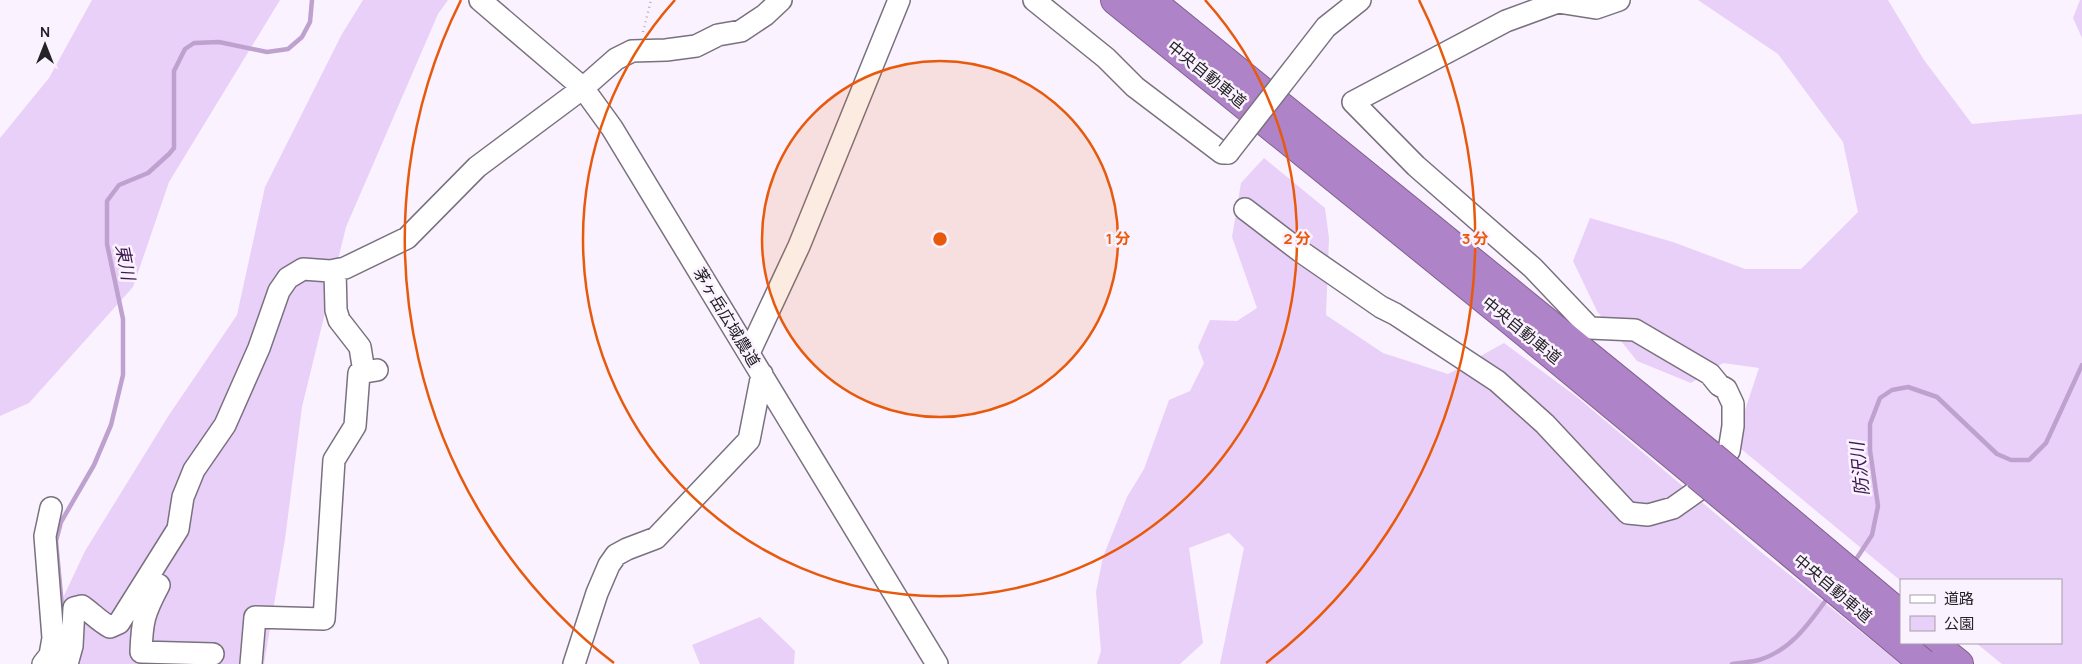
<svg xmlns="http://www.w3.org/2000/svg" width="2082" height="664" font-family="Manrope,'Noto Sans JP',sans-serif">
	<rect width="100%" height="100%" fill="#faf2fe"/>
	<path fill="#e9d0f8" d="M92,0H280L169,182L133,287L29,403L0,416V138L49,78Z
		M363,0H448L438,14L346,227L302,407L285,539L264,664H32L85,551L169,415L237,315L265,187L342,34Z
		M1698,0H1888L1924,60L1972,124L2082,114V664H2002L1976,643H2061V580L1901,581L1734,443L1759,368L1723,363L1691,383L1637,361L1597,311L1573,261L1590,218L1673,242L1745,269H1801L1858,212L1843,142L1778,54Z
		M2080,0H2082V38L2073,18Z
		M1264,158L1325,208L1329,238L1326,315L1383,353L1448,374L1504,343L1577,397L1761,552L1901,664H1220L1244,548L1229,533L1189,548L1203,643L1180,664H1097L1101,651L1096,592L1103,557L1127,497L1144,469L1169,400L1190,391L1204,363L1198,347L1210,320L1237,321L1257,308L1232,237L1241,183Z
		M760,617L795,651L794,664H700L692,645Z"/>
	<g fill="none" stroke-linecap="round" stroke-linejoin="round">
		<path stroke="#bea1ce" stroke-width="4.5" d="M1853,564L1872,535L1878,506L1870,450V424L1880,398L1892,390L1908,387L1937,397L1997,454L2011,460H2029L2046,443L2082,365
			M63,618L56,541L61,522L94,465L111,425L123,375V319L107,244V201L119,185L148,173L169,154L174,148V71L185,49L194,43L219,42L267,52L288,49L302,37L310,22L312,0
			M1732,664C1741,663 1751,662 1759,660C1792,650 1810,622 1829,596"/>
		<g stroke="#7a717f" stroke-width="24">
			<path id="minor" d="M480,0L583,88L612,128L937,664
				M1034,0L1106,58L1135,87L1222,153H1228
				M1302,58L1326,27L1360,0
				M1245,209L1300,251L1381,307L1395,314L1497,381L1545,424L1628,513L1648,515L1673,508L1697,491L1729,451L1733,426V404L1726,389L1719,385L1710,374L1635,330L1590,328L1533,268L1416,166L1353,102L1506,21L1558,2L1596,8L1619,0
				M335,270L336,310L339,320L360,347L364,372
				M749,353L799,246L899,0
				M159,585C144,613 142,621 141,652L213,654
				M43,664L50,655L53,638L45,536L51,508
				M67,664L72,646L74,608L82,606C92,613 100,622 110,627L119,623L178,529L183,497L194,470L225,425L259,348L279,291L288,278L303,269L330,271L345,268L407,238L477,167L583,88L616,59L632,51L666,50L696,46L718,35L741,31L765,15L781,0
				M251,664L255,617L324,619L334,460L355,426L359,373L377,370
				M574,664L597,593L609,565L616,555L627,549L656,538L749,440L762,374"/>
		</g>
		<g stroke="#7f618f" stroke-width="30">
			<path id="highway" d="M1115,0L1509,319L1697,475
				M1150,0L1712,456
				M1933,643L1959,664"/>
		</g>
		<path stroke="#b6b0ba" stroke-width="2.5" stroke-dasharray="1 4" stroke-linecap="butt" d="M643,32L651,0"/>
		<use href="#minor" stroke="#fff" stroke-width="21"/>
		<use href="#highway" stroke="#af83c7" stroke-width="28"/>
		<g stroke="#7a717f" stroke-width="24" stroke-linecap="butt">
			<path id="minor-bridge" d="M1228,153L1302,58"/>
		</g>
		<g stroke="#7f618f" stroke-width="30" stroke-linecap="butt">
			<path id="highway-bridge" d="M1712,456L1901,615
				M1697,475L1923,663"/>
		</g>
		<use href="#minor-bridge" stroke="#fff" stroke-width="21"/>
		<use href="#highway-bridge" stroke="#af83c7" stroke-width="28"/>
	</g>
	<circle cx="940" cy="239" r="178" fill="#e8590c" fill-opacity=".12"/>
	<g fill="none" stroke="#e8590c" stroke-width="2.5">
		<circle cx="940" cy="239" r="178"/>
		<path d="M1205 0A357 357 0 1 1 675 0"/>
		<path d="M614 663A535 535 0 0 1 461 0M1419 0A535 535 0 0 1 1266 663"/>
	</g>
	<g text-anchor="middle" stroke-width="5" stroke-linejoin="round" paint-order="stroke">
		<g font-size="16" fill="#252227" stroke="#faf2fe">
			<text transform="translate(1207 74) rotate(39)" y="6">中央自動車道</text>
			<text transform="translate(727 317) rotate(59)" y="6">茅ヶ岳広域農道</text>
			<text transform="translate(1522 330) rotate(39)" y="6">中央自動車道</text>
			<text transform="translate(1833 588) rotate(40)" y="6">中央自動車道</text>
		</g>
		<g font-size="18" font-style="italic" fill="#3f1a50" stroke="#faf2fe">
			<text transform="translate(125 262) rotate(79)" y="6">東川</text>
			<text transform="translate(1860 469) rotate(-96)" y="6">防沢川</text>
		</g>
	</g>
	<circle cx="940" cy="239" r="8" fill="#e8590c" stroke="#faf2fe" stroke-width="2.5"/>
	<g font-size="15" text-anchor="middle" font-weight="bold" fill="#e8590c" stroke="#faf2fe" stroke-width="5" stroke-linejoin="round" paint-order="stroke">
		<text x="1118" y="244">1 分</text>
		<text x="1297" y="244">2 分</text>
		<text x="1475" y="244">3 分</text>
	</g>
	<rect x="1900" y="579" width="162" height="65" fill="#faf2fe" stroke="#a59fa8"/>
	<rect x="1910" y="595" width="25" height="8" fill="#ffffff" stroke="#a59fa8"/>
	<text x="1944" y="604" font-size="15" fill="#252227">道路</text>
	<rect x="1910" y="616" width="25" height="15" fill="#e9d0f8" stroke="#a59fa8"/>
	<text x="1944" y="629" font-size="15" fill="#252227">公園</text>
	<g transform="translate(45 45)" stroke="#faf2fe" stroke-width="4" paint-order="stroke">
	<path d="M0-4L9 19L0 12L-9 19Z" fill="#252227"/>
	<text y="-8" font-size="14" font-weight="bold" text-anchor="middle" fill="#252227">N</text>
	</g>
</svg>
